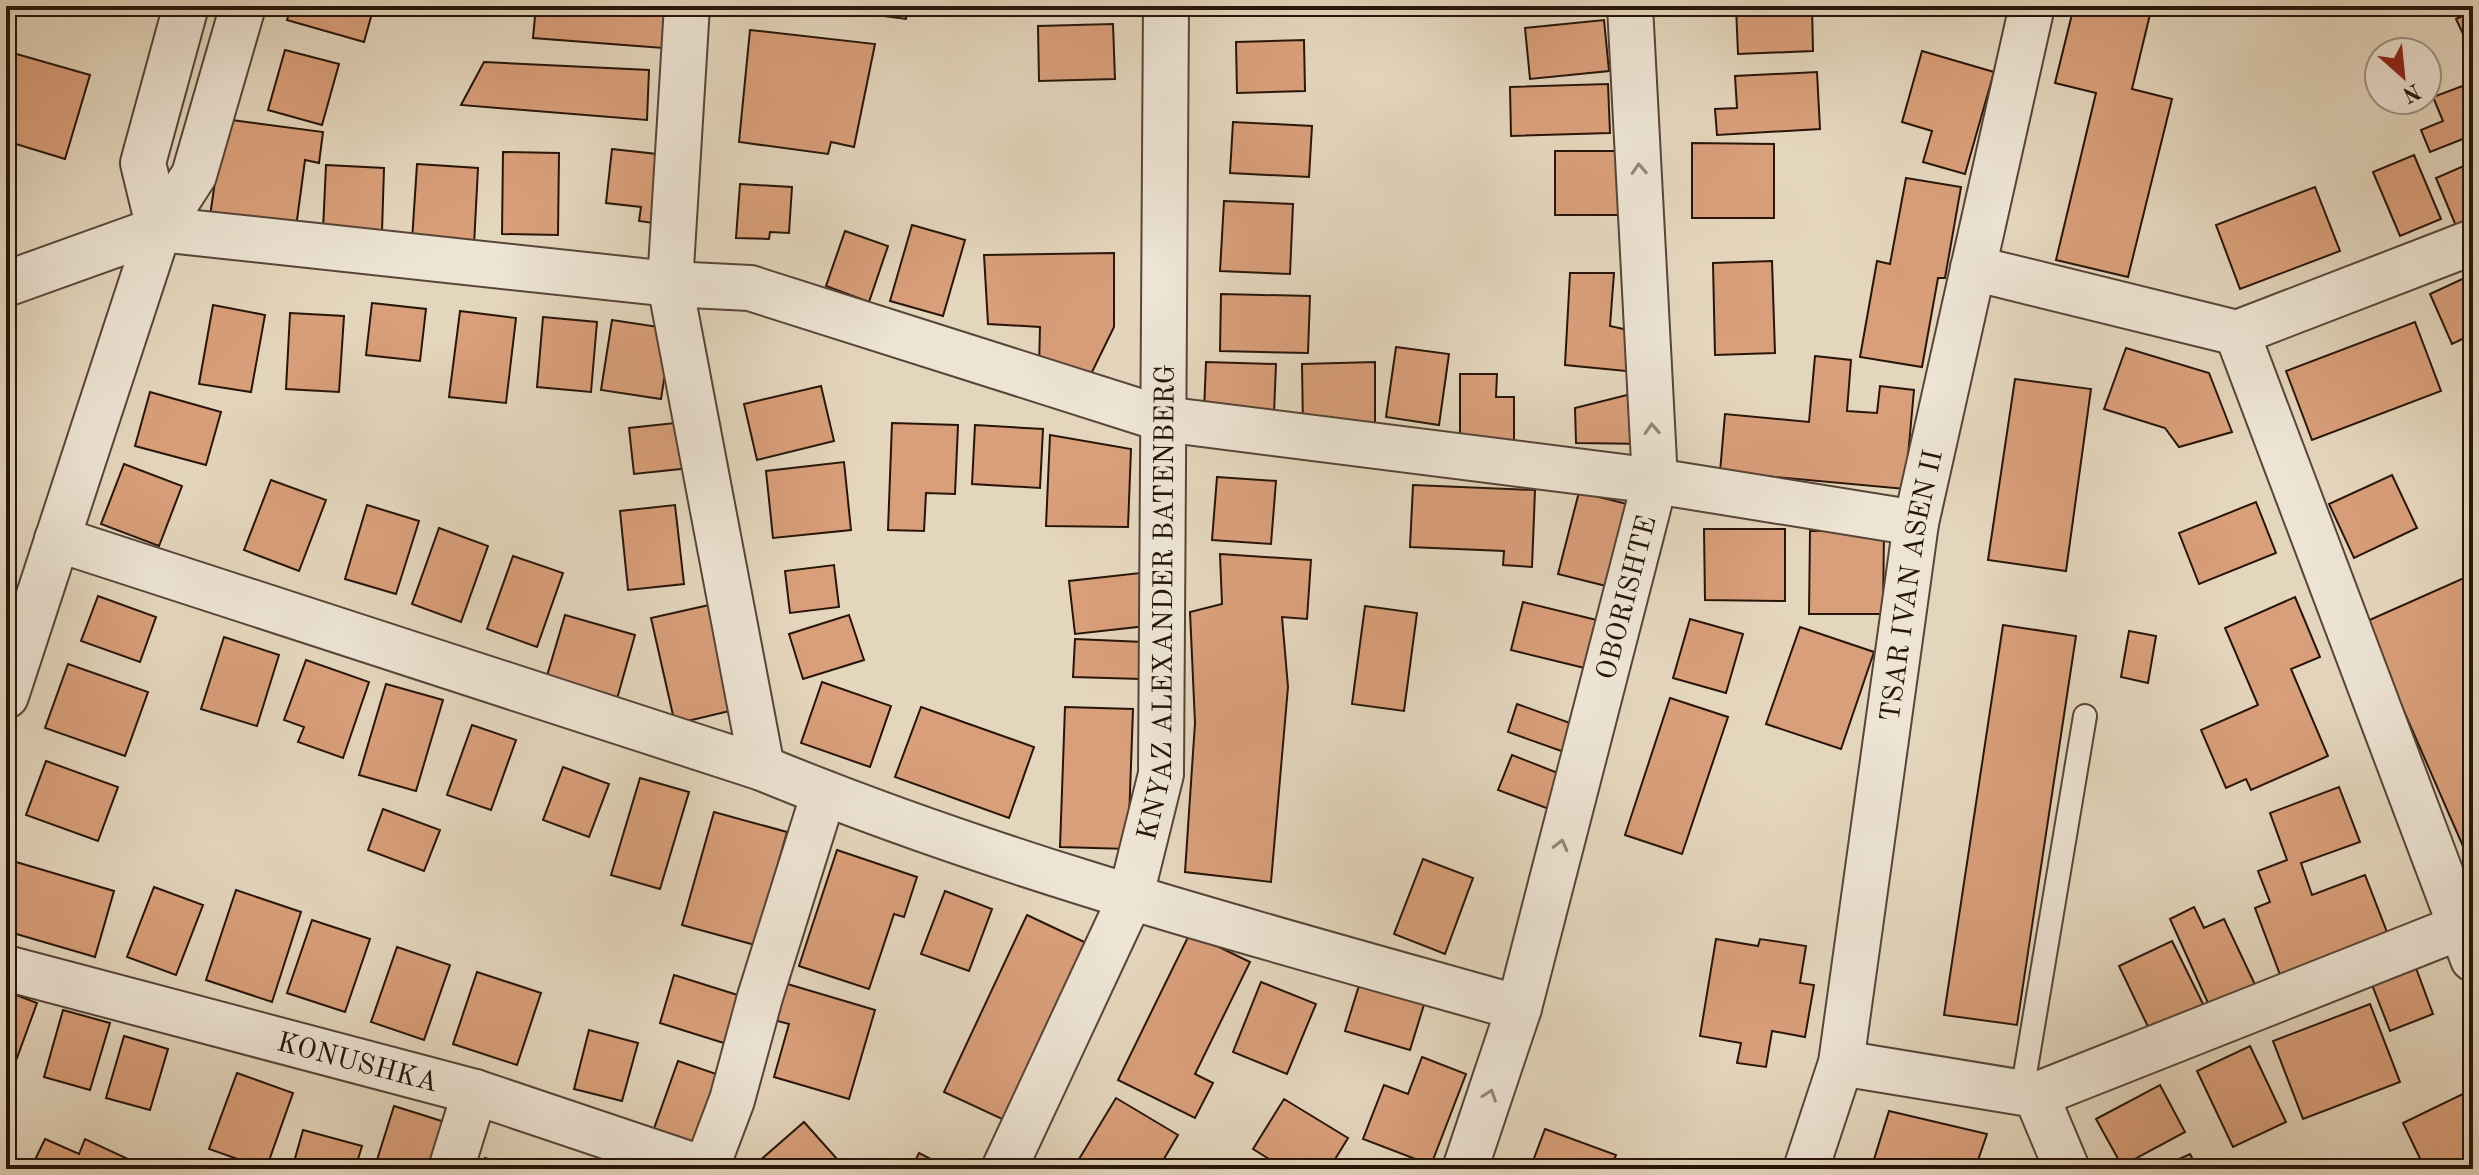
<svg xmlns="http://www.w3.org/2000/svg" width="2479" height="1175" font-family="'Old Standard TT',serif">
	<rect width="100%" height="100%" fill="#e4d6bd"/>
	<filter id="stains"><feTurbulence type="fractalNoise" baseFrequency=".0025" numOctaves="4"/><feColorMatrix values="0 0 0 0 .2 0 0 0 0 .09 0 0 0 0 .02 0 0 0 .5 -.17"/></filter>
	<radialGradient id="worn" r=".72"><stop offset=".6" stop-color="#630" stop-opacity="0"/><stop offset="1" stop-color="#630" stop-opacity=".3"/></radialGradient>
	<path fill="#d99f7a" stroke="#28150a" stroke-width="2" d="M291,6H374L364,42L287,20Z
		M536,6H666L663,48L533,38Z
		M807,6H908L906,19Z
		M1212,6H1284V11L1212,13Z
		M1736,6H1812L1813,51L1738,54Z
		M2074,6H2152L2132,89L2172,99L2128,277L2056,260L2096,93L2055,83Z
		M2473,11V55L2456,19Z
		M1604,20L1609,71L1530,79L1525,28Z
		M1113,24L1115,79L1039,81L1038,26Z
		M750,30L875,44L854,147L831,142L828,154L739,142Z
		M1304,40L1305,91L1237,93L1236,42Z
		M285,50L339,64L322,125L268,110Z
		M6,51L90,75L65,159L6,141Z
		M1922,51L1994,72L1965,174L1923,162L1932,131L1902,122Z
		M484,62L649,70L647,120L461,105Z
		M1817,72L1820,129L1717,135L1715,109L1737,108L1735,76Z
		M1608,84L1610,133L1511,136L1510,87Z
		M2465,85L2473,106V135L2430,152L2421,130L2443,121L2433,97Z
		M224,119L323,132L319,163L305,160L295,235L209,223Z
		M1233,122L1312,126L1309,177L1230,173Z
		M1692,143L1774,144V218H1692Z
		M612,149L675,156L667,225L639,221L641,207L606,203Z
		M1555,151H1625V215H1555Z
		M503,152L559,153L558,235L502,234Z
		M2414,155L2441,219L2400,236L2373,172Z
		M2473,162V219L2456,226L2436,178Z
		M417,164L478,168L474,245L412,241Z
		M326,165L384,168L382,232L323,230Z
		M1906,178L1961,187L1945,278H1938L1922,367L1860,357L1877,261L1890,264Z
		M740,184L792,187L789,233L770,232L769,239L736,238Z
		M2315,187L2340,251L2240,289L2216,225Z
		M1224,201L1293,204L1290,274L1220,271Z
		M912,225L965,240L943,316L890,301Z
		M845,231L888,246L869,302L826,286Z
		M1114,253V327L1092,372L1039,368L1040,327L988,324L984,255Z
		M1772,261L1775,353L1715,355L1713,263Z
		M1570,273H1614L1610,326L1637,332L1636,372L1565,365Z
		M2473,274V334L2452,344L2430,294Z
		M1221,294L1310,296L1308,353L1220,351Z
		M372,303L426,309L420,361L366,355Z
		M213,305L265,315L251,392L199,384Z
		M460,311L516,318L506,403L449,397Z
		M290,313L344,316L339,392L286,389Z
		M543,317L597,322L591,392L537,387Z
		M612,320L672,329L661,399L601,390Z
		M2415,322L2441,391L2312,440L2286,371Z
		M1396,347L1449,354L1439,425L1386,417Z
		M2126,348L2209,373L2232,432L2179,447L2165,428L2104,409Z
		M1815,356L1851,360L1847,411L1877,413L1880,386L1914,390L1905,489L1720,472L1725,414L1809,422Z
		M1206,362L1276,364L1274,414L1204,411Z
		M1375,362V427L1303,428L1302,364Z
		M1460,374H1497L1496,397H1514V444L1460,443Z
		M2015,379L2091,389L2066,571L1988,560Z
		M821,386L834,441L757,460L744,404Z
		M1647,390L1649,444L1576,443L1575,408Z
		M150,392L221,412L206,465L135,446Z
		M684,422L690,468L634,474L629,428Z
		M892,423L958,425L955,494L926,493L924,531L888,530Z
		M975,425L1043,429L1040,488L972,484Z
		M1050,435L1131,449L1128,527L1046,526Z
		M844,462L851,530L773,538L766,471Z
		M124,464L182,486L159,546L101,524Z
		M2392,475L2417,528L2354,558L2329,504Z
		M1217,477L1276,481L1271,544L1212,540Z
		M271,480L326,500L299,571L244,550Z
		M1413,485L1535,490L1532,567L1503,565L1504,551L1410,547Z
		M1579,492L1635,506L1614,588L1558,574Z
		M2256,502L2276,553L2199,584L2179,533Z
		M367,505L419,521L396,594L345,579Z
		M675,505L684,584L628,590L620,511Z
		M439,528L488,546L461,622L412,604Z
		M1704,529H1785V601L1705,600Z
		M1810,531H1884L1883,614H1809Z
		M1220,554L1311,560L1307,619L1282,617L1288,687L1271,882L1185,872L1195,723L1190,612L1222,604Z
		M513,556L563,573L537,647L487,629Z
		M834,565L839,607L790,613L785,571Z
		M1140,573L1146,626L1075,634L1069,581Z
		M2473,574V869L2365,622Z
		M98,596L156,617L140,662L81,641Z
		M2295,597L2320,657L2291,669L2328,756L2251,790L2246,779L2226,788L2201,730L2258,705L2225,628Z
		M1523,602L1609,623L1597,671L1511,650Z
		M718,603L742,708L675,724L651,618Z
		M1365,606L1417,613L1404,711L1352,704Z
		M565,615L635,635L615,706L544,686Z
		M849,615L864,660L803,679L789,634Z
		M1690,619L1743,634L1726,693L1673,678Z
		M2003,625L2076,636L2017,1025L1944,1015Z
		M1800,627L1874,652L1841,749L1766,724Z
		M2129,631L2156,636L2148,683L2121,677Z
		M224,637L279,655L257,726L201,709Z
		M1075,639L1143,642L1141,679L1073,677Z
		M306,660L369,682L343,758L298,742L304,727L284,720Z
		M68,664L148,692L125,756L45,728Z
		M822,682L891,706L870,767L801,743Z
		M386,684L443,700L416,791L359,775Z
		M1670,698L1728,717L1682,854L1625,835Z
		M1517,704L1573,724L1564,752L1508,732Z
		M921,707L1034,747L1009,818L895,777Z
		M1065,707L1133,709L1128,849L1060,847Z
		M472,725L516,740L491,810L447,795Z
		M1512,755L1563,775L1549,809L1498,790Z
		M46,761L118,787L98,841L26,815Z
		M563,767L609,784L589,837L543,820Z
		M640,778L689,792L660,889L611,875Z
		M2339,787L2360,842L2301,863L2312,895L2365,875L2390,940L2282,980L2255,908L2270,902L2258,871L2287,860L2270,813Z
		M383,809L440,830L424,871L368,850Z
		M714,812L787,832L755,945L682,925Z
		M837,850L917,877L904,917L894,914L869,989L799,966Z
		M6,859L114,891L95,957L6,931Z
		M1423,859L1473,878L1445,954L1394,934Z
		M154,887L203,905L176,975L127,957Z
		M236,890L301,912L272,1002L206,980Z
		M945,891L992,909L969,971L921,954Z
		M2194,907L2204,928L2224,919L2259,993L2213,1014L2170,919Z
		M1027,915L1097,948L1015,1125L944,1092Z
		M312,920L370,939L345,1012L287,993Z
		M1190,933L1250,962L1195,1074L1213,1083L1195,1118L1118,1080Z
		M1716,939L1758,946L1760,939L1806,946L1800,983L1814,985L1805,1037L1772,1031L1766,1067L1737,1063L1741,1043L1700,1036Z
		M2172,941L2205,1008L2151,1033L2119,966Z
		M397,947L450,965L424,1040L371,1022Z
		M2413,960L2433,1014L2390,1031L2369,977Z
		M477,972L541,993L517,1065L453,1044Z
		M674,975L744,997L730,1045L660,1023Z
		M1361,979L1426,998L1410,1050L1345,1031Z
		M1261,982L1316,1004L1287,1074L1233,1052Z
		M784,983L875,1010L849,1099L774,1077L789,1024L774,1020Z
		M6,991L37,1003L13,1069L6,1066Z
		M2370,1004L2400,1082L2303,1119L2273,1041Z
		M63,1010L110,1023L90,1090L44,1077Z
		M589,1030L638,1043L622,1101L574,1089Z
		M124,1036L168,1049L150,1110L106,1098Z
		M2250,1046L2286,1122L2233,1147L2197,1071Z
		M1422,1057L1466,1074L1431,1165L1363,1139L1384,1085L1408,1094Z
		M678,1061L728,1078L700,1155L651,1137Z
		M237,1073L293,1093L266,1169L209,1149Z
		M2160,1085L2185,1132L2122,1166L2096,1119Z
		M2473,1089V1169H2425L2403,1123Z
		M1116,1098L1178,1135L1158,1169H1073Z
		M1284,1099L1348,1138L1329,1169H1285L1253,1149Z
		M394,1106L448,1123L433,1169H394L376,1163Z
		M1889,1111L1987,1134L1975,1169H1871Z
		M804,1122L846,1169H750Z
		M1545,1129L1616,1155L1610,1169H1530Z
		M303,1130L362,1146L355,1169H292Z
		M45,1139L79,1154L85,1139L141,1165L140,1169H38L32,1166Z
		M919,1153L950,1169H911Z
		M2190,1154L2198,1169H2157Z
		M485,1158L522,1169H482Z"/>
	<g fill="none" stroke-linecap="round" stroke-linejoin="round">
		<g stroke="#574537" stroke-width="26">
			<path id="service" d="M2022,1092L2085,716"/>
		</g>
		<g stroke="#574537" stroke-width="48">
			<g id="minor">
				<path d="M687,6L670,284L762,768"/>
				<path d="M159,229L143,163L186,6"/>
				<path d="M1973,268L2237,333L2473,242"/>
				<path d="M6,284L159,229L670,284L750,288L1163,419L1655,481L1916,523"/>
				<path d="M2237,333L2473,959"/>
				<path d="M57,539L762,768C1007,869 1264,936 1519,1008"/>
				<path d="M6,696L159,229L194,175L243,6"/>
				<path id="s1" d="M6,968L475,1092L704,1169"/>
				<path d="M1841,1063L2036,1095L2473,922"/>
				<path d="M2036,1095L2067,1169"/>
				<path d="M451,1169L475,1092"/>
				<path d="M706,1169L732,1100L760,997L824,793"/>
				<path id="s2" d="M1004,1169L1130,899L1161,774L1166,6"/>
				<path id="s3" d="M1465,1169L1519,1008L1655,481L1630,6"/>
			</g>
		</g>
		<g stroke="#574537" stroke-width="48">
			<g id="tertiary">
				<path id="s4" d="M1806,1169L1841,1063L1916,523L2032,6"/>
			</g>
		</g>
		<use href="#service" stroke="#ede4d4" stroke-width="22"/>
		<use href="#minor" stroke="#ede4d4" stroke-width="44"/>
		<use href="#tertiary" stroke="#ede4d4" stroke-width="44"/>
	</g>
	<defs><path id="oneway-chevron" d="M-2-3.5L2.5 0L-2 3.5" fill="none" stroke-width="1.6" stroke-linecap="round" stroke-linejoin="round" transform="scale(2)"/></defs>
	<g stroke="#948779">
		<use href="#oneway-chevron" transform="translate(1639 169) rotate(-93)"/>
		<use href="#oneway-chevron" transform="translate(1652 429) rotate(-93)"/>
		<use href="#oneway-chevron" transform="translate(1561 845) rotate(-76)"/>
		<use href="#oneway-chevron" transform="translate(1490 1095) rotate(-71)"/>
	</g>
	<g text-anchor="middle" stroke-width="6" stroke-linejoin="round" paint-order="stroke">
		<g font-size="28" fill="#28150a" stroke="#ede4d4">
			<text dy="10" stroke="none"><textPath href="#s4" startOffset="594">TSAR IVAN ASEN II</textPath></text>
			<text dy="10" stroke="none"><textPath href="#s3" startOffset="594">OBORISHTE</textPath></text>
			<text dy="10" stroke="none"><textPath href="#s2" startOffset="598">KNYAZ ALEXANDER BATENBERG</textPath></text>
			<text dy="10" stroke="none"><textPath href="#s1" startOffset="364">KONUSHKA</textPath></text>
		</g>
	</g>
	<rect width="2479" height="1175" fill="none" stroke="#e4d6bd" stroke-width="32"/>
	<rect x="8" y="8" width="2463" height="1159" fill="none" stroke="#28150a" stroke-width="4"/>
	<rect x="16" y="16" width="2447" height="1143" fill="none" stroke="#28150a" stroke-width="2"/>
	<g transform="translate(2403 76) rotate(153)"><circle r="38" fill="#ede4d4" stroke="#9e9183" stroke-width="2"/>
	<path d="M0-6L14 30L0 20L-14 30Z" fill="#8f2418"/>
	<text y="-12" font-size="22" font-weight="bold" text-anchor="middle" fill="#28150a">N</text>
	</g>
	<rect width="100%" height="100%" filter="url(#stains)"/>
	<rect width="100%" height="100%" fill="url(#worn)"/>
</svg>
